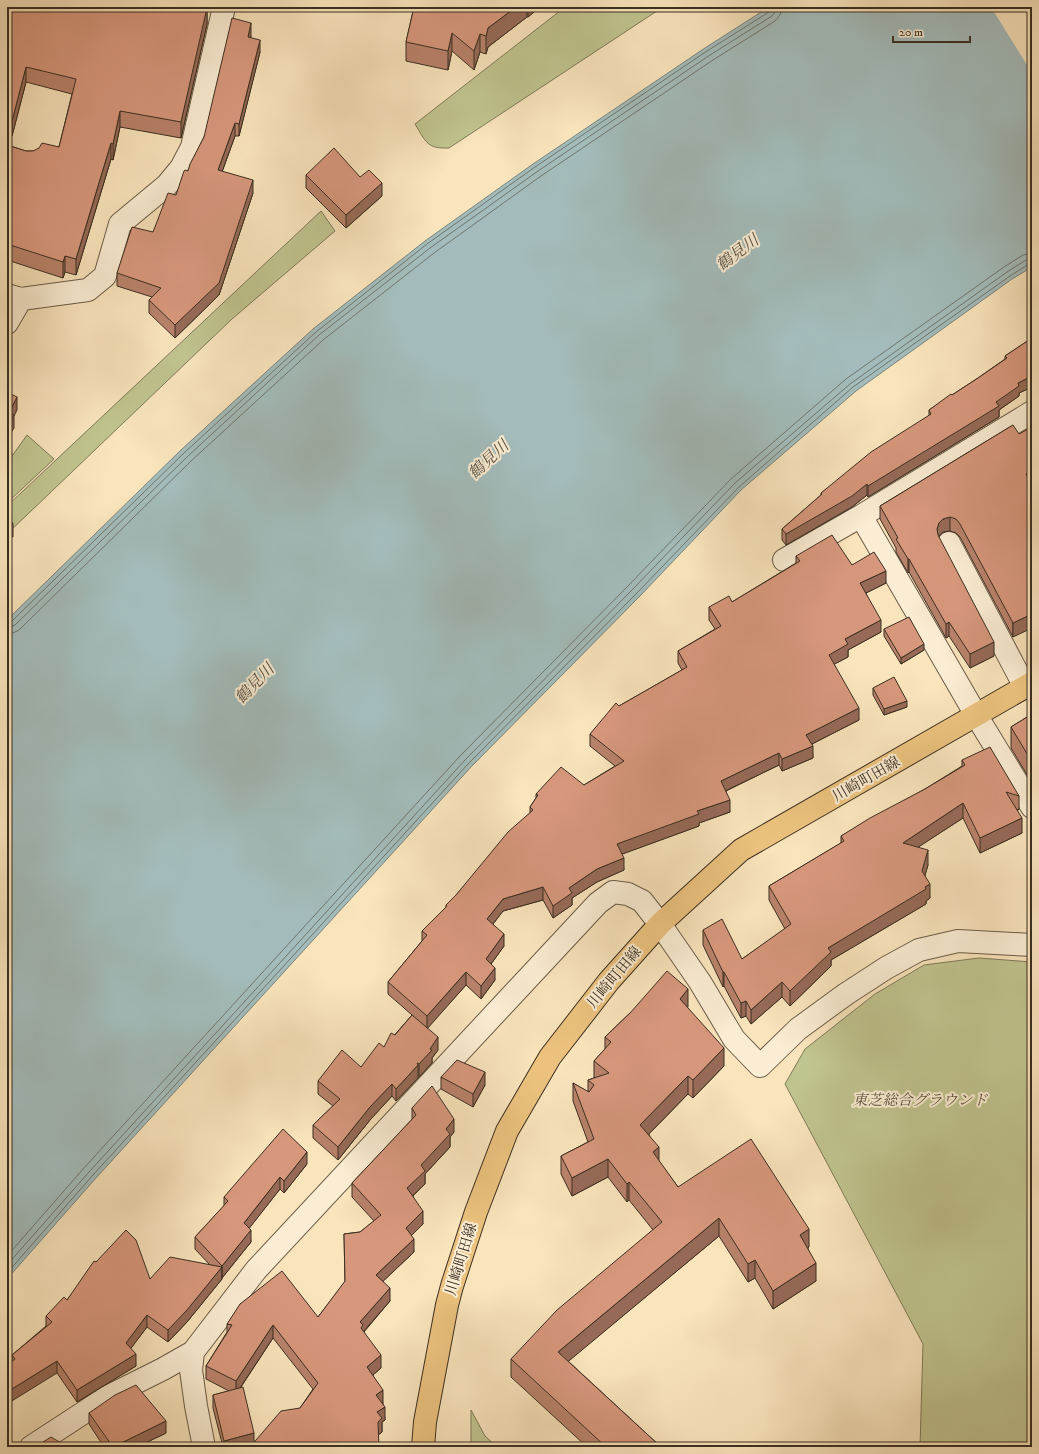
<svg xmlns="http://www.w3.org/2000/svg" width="1039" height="1454" font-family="'IM FELL DW Pica','Noto Serif JP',serif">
	<rect width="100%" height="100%" fill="#f9e4bc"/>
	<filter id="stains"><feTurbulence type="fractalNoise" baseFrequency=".005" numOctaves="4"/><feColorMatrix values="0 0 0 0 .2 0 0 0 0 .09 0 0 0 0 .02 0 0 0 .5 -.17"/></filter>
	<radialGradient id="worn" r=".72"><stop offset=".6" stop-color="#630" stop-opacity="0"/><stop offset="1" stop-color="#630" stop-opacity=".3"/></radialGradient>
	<path fill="#c0c48f" stroke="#7e7a58" d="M565,7H663L449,148C427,149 426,142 415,124Z
		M321,211L335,231L232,319L7,534V506Z
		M27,435L54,459L7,503V463Z
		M979,958L1032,962V1447H920L923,1344L785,1084L805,1049L875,994L924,965Z
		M471,1410L485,1436L497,1447H471Z"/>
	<path fill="#a3bcbb" stroke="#79847e" d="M769,7H1032V267L1012,279L856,391L741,490L639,597L471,767L96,1178L7,1279V620L181,450L313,329L425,241L533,164L705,48Z"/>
	<path fill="#f9e4bc" d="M991,7H1032V73Z"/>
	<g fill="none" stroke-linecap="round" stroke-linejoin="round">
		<path stroke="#6f766e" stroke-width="1" d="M7,623L12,621L184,453L316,332L427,244L535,167L707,51L769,12L771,7
			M7,628L15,625L187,457L319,335L430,248L538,171L710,55L772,16L775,12L776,7
			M7,634L13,633L19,630L191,461L323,340L434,253L541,176L713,60L775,21L780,15L782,7
			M7,1256L84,1168L460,756L628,586L731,479L846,379L1004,267L1023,255L1032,253
			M7,1265L89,1172L465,760L632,590L735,483L850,384L1007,272L1026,260L1032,259
			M7,1273L93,1175L468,764L636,594L739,487L853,387L1010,276L1029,264H1032"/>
		<g stroke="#6a5c48" stroke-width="24">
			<path id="minor" d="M7,295L21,299L88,290L105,276L120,224L167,185L181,168L192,147L224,7
				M7,323L21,299
				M861,516L976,715L1032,807
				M949,543L1025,687
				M784,560L861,516L1032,412
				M31,1447L109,1396L163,1369L193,1352
				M204,1447L196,1406L191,1370L193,1352L256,1270L598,903L613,892L628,894L642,901L660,924L700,982L734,1039L760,1066L798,1029L846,994L886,968L919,950L958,941L1032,945"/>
		</g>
		<g stroke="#3b2f22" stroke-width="24">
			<path id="major" d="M423,1447L425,1422L447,1305L452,1286L476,1212L507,1131L550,1057L609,981L660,924L741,850L1032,683"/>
		</g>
		<use href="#minor" stroke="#fbedd3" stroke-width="22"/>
		<use href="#major" stroke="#ecc27e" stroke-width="22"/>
	</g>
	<path fill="#b9826b" stroke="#3b2f22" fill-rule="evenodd" d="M7,7L207,13V24L181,138L120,127L113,160L111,159L76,275L65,272L63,278L7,260V145L26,151H33L59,147L72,94L26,82L12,136H7Z
		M331,7H348L347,11Z
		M414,7H540L528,17H527L488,47L486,54L480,52L474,70L452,51L448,70L406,61V42Z
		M251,36L250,38L260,52L239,136H235L222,172L253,193L219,295L175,338L149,313V300L152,297L117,286V273L153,232L176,195L204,137Z
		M306,175L360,177L382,196L346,228L306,188Z
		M1032,338V387L1019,393V396L999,410V417L868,497L867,495L852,507L786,545L782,540V529L821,495V493L929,416V410L978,378L1005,359V356Z
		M1013,425V637L960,537L956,533L950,531L943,532L938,537L994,656L970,668L949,636L946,638L909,572L908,573L896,552V548L880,519V506Z
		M7,516L13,524V537L7,534Z
		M796,556L852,565L886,583L866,593L881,632L848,650V657L834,664L859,720L812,744L813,758L782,771L779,765L726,791L730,812L699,823V826L622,854L624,870L597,882L572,898V905L553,918L543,900L503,911L493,924L504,946L491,964L495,980L481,999L466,985L427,1028L438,1050L432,1058V1063L419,1077H418V1078L396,1101L392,1096L370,1120L338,1160L313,1138V1125L333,1106L318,1094V1081L361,1067L384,1047L412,1015L388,994V982L422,941V931L446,907V905L456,895L530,813V807L536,798V794L584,785L615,766L590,746V734L619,706L682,670L678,663V651L715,629L709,620V607L732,602L796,563Z
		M884,629L924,650L901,664L884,636Z
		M873,688L907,707L884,715L873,695Z
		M1032,714V783L1011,748V727Z
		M962,760L1019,796V810L1016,809L1022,833L980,853L963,818L918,847L928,865L925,875L930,898L926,901V904L831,960V966L790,1006L782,997L751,1024L746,1016L741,1018L724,986L723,987L703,945V930L742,959L785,929L769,900V886L841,843V836L925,789L962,766Z
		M687,1007L724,1066L693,1098L688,1094L649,1134L659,1161L678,1187L809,1247L808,1248L816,1281L773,1309L755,1278L748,1282L719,1236L568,1361L661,1447H587L511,1377V1359L653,1230L629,1200L627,1202L608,1177L572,1196L561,1174V1156L588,1142L573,1101V1083L588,1092V1080L594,1078V1061L605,1049V1037L631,1012L688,1007Z
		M441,1077L485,1085L473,1107L441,1089Z
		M412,1108L454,1132L450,1137V1147L425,1174V1184L413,1196L423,1224L411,1236L414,1252L383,1281L390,1301L364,1332L381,1368L373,1375L383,1403L385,1420L382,1422V1432L378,1435L248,1447H223L213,1408V1395L229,1391L206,1379V1366L227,1332V1324L318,1317L345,1282L344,1234L360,1232L374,1221L352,1197V1183L412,1120ZM273,1338L313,1389L300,1408L254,1443L241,1387Z
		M307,1164L284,1193L280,1189L249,1228L251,1242L222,1278V1279L187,1322L168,1342L147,1327L130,1349L136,1366L77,1402L57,1373L12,1361V1355L46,1326V1316L67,1300L96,1262L150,1279L210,1265L195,1249V1237L224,1206V1197Z
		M89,1413L166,1433L137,1447H104L89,1424Z
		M43,1442L68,1447H43Z"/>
	<path fill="#966a57" stroke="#3b2f22" d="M205,7H209L207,13V24L181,138V122Z
		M516,7H527V17L488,47L486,54V36L488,28Z
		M528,7H540L528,17Z
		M251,23V36L248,50V37Z
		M452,33V51L448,70V51Z
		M480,34V52L474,70V51Z
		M260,40V52L239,136V124Z
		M26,67V82L12,136V121Z
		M120,111V127L113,160V144Z
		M235,123V136L218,183V170Z
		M111,143V159L76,275V259Z
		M253,180V193L219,295L175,338V325Z
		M382,183V196L346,228V215Z
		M65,256V272L63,278V262Z
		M1032,376V387L1019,393V396L999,410V417L868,497V486L1018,383Z
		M17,397V410L14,416V415V428L7,439V427L9,413Z
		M1032,470V484L1026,474Z
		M867,484V495L852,507L786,545V534Z
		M950,517V531L943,532L939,536L937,542V529L939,523L943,519Z
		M908,559H909V572L908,573Z
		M886,571V583L860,596V583Z
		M1032,614V628L1013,637V623Z
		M881,620V632L848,650V657L829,667V655L845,639Z
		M949,622V636L946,638V624Z
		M994,642V656L970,668V654Z
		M924,644V650L901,664V658Z
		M907,701V707L884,715V709Z
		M859,708V720L806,747V735Z
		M813,746V758L782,771V759Z
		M779,753V765L721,793V781Z
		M730,800V812L699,823V826L617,856V844L697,811Z
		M963,803V818L903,857V843Z
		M1022,818V833L980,853V838Z
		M928,850V865L922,885V871Z
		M624,858V870L597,882L572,898V905L553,918V906L569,888L597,869Z
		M930,884V898L926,901V904L831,960V966L790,1006V991L828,948Z
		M543,887V900L503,911L487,932V919L503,899Z
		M504,934V946L486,971V959Z
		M495,968V980L481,999V986Z
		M466,972V985L427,1029V1016Z
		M723,972H724V986L723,987Z
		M782,982V997L751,1024V1010Z
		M688,989V1007L680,1017V999Z
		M746,1001V1016L741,1018V1003Z
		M438,1037V1050L432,1058V1063L419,1077V1064Z
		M724,1048V1066L693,1098V1080Z
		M418,1065V1078L396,1101V1089Z
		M485,1072V1085L473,1107V1094Z
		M688,1076V1094L640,1143V1125Z
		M392,1084V1096L370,1120L338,1160V1147L370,1107Z
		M454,1119V1132L450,1137V1147L425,1174V1184L407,1201V1188L421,1165L446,1129Z
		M659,1147V1165L653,1152Z
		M307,1152V1164L284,1193V1181Z
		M608,1159V1177L572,1196V1178Z
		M280,1177V1189L244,1235V1223Z
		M629,1182V1200L627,1202V1184Z
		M423,1211V1224L406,1241V1228Z
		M719,1218V1236L558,1370V1352Z
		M809,1229V1247L800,1253V1235Z
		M251,1230V1242L222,1278V1266Z
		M414,1239V1252L376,1288V1275Z
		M755,1260V1278L748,1282V1264Z
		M816,1263V1281L773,1309V1291Z
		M222,1267V1279L187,1322L168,1342V1330Z
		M390,1288V1301L363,1332L361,1341L360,1322Z
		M147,1315V1327L126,1355V1343Z
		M273,1325V1338L236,1394V1381Z
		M136,1354V1366L77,1402V1390Z
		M381,1355V1368L367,1380V1367Z
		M57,1361V1373L7,1404V1392Z
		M383,1390V1403L376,1408V1395Z
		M385,1407V1420L382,1422V1432L378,1435L377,1412Z
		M166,1421V1433L137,1447H113Z
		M254,1433V1446L248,1447H224V1441Z"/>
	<path fill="#d7977c" stroke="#3b2f22" d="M7,7H205L207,8L181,122L120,111L113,144L111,143L76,259L65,256L63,262L7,244V145L26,151H33L39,148L42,143L59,147L76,79L26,67L12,121L7,120Z
		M414,7H516L488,28L486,36L480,34L474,51L452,33L448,51L406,42Z
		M232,18L251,23L248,37L260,40L239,124L235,123L218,170L253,180L219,283L175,325L149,300L161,288L117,273L132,227L153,232L168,193L176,195L184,171L185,170L188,171L190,164L204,137Z
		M334,148L360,177L369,170L382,183L346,215L306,175Z
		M1032,338V376L1018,383L1019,386L996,402L999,406L868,486L867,484L852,496L786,534L782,529L822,494L821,493L871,452L931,414L929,410L951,394L952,395L978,378L1007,358L1005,356Z
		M7,392L17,397L9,413L14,415L7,427Z
		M1013,425L1019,434L1032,427V470L1026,474L1032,484V614L1013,623L960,524L956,519L950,517L943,519L939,523L937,529L938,535L994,642L970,654L949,622L946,624L909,559H908L896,539L898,538L880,506Z
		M7,516L13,524L7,521Z
		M832,535L852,565L874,552L886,571L860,583L881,620L845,639L848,644L829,655L859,708L806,735L813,746L782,759L779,753L721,781L730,800L697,811L699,814L617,844L624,858L597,869L569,888L572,893L553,906L543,887L503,899L487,919L504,934L486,959L495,968L481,986L466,972L427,1016L388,982L427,935L422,931L447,906L446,905L456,895L508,832L533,810L530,807L538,795L536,794L561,767L584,785L624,761L590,734L616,703L619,706L687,667L678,651L721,626L709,607L729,596L732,602L800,561L796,556Z
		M909,617L924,644L901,658L884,629Z
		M894,677L907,701L884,709L873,688Z
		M1032,714V762L1011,727Z
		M990,747L1019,796L1006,792L1022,818L980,838L963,803L903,843L928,850L922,871L930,884L925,887L926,889L828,948L831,952L790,991L782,982L751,1010L746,1001L741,1003L724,972H723L703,930L722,919L742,959L791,924L769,886L844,841L841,836L870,818L925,789L965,765L962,760Z
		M667,971L688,989L680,999L724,1048L693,1080L688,1076L640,1125L659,1147L653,1152L678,1187L751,1139L809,1229L800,1235L816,1263L773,1291L755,1260L748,1264L719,1218L558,1352L661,1447H606L511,1359L557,1310L662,1222L629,1182L627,1184L608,1159L572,1178L561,1156L594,1139L573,1083L589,1092L594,1085L588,1080L609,1073L594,1061L611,1042L605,1037L631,1012Z
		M412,1015L438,1037L430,1049L432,1050L419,1064L417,1063L418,1065L396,1089L392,1084L370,1107L338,1147L313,1125L340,1099L318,1081L342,1050L361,1067L379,1043L384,1047L391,1033L395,1035Z
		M457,1060L485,1072L473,1094L441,1077Z
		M432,1086L454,1119L446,1129L450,1134L421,1165L425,1171L407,1188L423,1211L406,1228L414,1239L376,1275L390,1288L360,1322L363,1325L361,1328L381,1355L367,1367L383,1390L376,1395L385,1407L377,1412L382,1418L378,1422L379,1447H250L281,1411L300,1408L318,1383L273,1325L236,1381L206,1366L232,1325L227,1324L240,1304L282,1271L318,1317L345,1281L344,1234L360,1232L381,1215L352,1183L416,1115L412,1108Z
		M283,1129L307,1152L284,1181L280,1177L244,1223L251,1230L222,1266L195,1237L228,1201L224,1197Z
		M126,1230L136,1240L150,1279L170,1257L222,1267L187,1310L168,1330L147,1315L126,1343L136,1354L77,1390L57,1361L7,1392V1365L15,1359L12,1355L52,1322L46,1316L64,1297L67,1300L94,1261L96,1262Z
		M136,1385L166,1421L113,1447L89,1413L115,1395Z
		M243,1387L254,1433L224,1441L213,1395Z
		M51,1437L68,1447H47L43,1442Z
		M7,1441L13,1447H7Z"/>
	<g text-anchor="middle" stroke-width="4" stroke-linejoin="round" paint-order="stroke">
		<g font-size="15" fill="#3b2f22" stroke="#fbedd3">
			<text transform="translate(866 779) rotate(-30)" y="5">川崎町田線</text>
			<text transform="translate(614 977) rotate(-50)" y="5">川崎町田線</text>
			<text transform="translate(461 1259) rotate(-73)" y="5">川崎町田線</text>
		</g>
		<g font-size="15" font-style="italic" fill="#5c543d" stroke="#fbedd3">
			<text x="920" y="1105">東芝総合グラウンド</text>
		</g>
		<g font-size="16" font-style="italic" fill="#555248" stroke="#fbedd3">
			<text transform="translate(737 252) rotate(-37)" y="6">鶴見川</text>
			<text transform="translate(488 459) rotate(-43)" y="6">鶴見川</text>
			<text transform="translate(254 683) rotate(-46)" y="6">鶴見川</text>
		</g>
	</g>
	<rect width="1039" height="1454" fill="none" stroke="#f9e4bc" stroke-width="24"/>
	<rect x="8" y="8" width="1023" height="1438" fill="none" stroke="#3b2f22" stroke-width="2"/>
	<rect x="12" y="12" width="1015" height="1430" fill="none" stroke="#3b2f22"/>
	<path d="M893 36v6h77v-6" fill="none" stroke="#3b2f22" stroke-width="2"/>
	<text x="899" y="36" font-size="12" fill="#3b2f22" stroke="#fbedd3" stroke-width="3" paint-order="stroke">20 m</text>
	<rect width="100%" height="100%" filter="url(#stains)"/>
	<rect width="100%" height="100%" fill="url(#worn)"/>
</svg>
